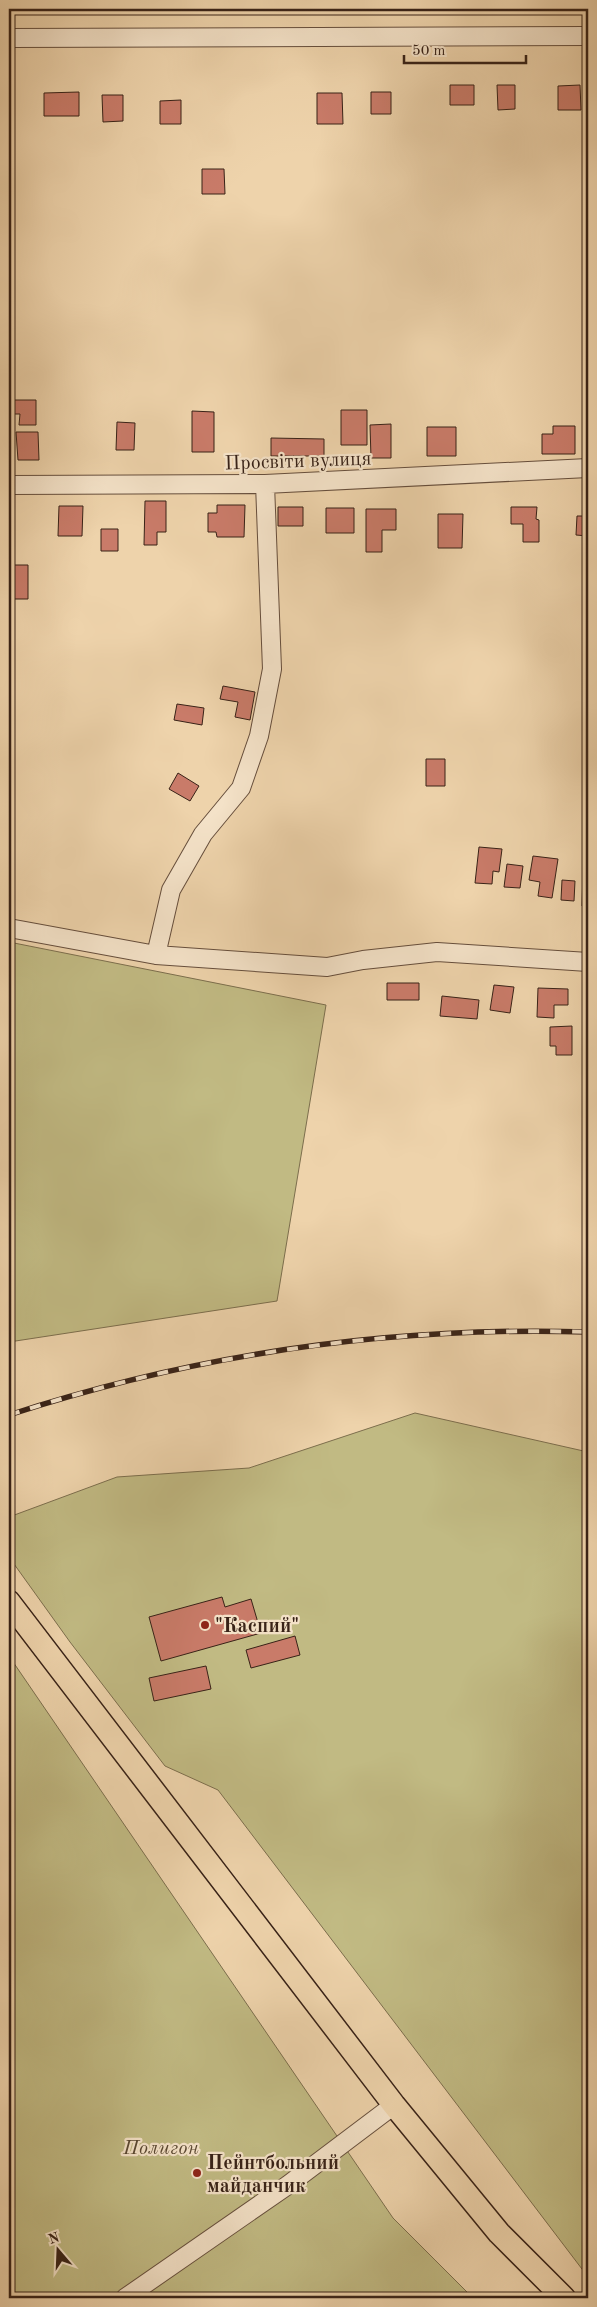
<svg xmlns="http://www.w3.org/2000/svg" width="597" height="2307" font-family="'Old Standard TT',serif">
	<rect width="100%" height="100%" fill="#eed3ab"/>
	<filter id="stains"><feTurbulence type="fractalNoise" baseFrequency=".004" numOctaves="4"/><feColorMatrix values="0 0 0 0 .2 0 0 0 0 .09 0 0 0 0 .02 0 0 0 .5 -.17"/></filter>
	<radialGradient id="worn" r=".72"><stop offset=".6" stop-color="#630" stop-opacity="0"/><stop offset="1" stop-color="#630" stop-opacity=".3"/></radialGradient>
	<path fill="#c1ba83" stroke="#7c6e4d" d="M9,942L326,1005L277,1301L9,1342Z
		M415,1413L588,1452V2273H585L218,1790L165,1766L70,1642L9,1557V1517L117,1477L249,1468Z
		M9,1656L393,2218L473,2298H9Z"/>
	<path fill="#c97b69" stroke="#382217" d="M450,85H474V105H450Z
		M497,85H515V109L498,110Z
		M580,85L581,110H558V86Z
		M79,92V116H44V93Z
		M371,92H391V114H371Z
		M317,93H342L343,124H317Z
		M102,95H123V121L103,122Z
		M181,100V124H160V101Z
		M202,169H224L225,194H202Z
		M9,400H36V425H19L20,414H9Z
		M341,410H367V445H341Z
		M192,411L214,412V452H192Z
		M117,422L135,423L134,450H116Z
		M391,424V458H371L370,425Z
		M553,426H575V454H542V434H553Z
		M427,427H456V456H427Z
		M16,432H38L39,460H18Z
		M271,438L324,439V456H271Z
		M145,501H166V532H157V545H144Z
		M217,505H245L244,537H217L216,532H208V513H217Z
		M59,506H83L82,536H58Z
		M278,507H303V526H278Z
		M511,507H537L536,519L539,520V542H523V524H511Z
		M326,508H354V533H326Z
		M366,509H396V530H382V552H366Z
		M438,514H463L462,548H438Z
		M577,516H588V536L576,535Z
		M101,529H118V551H101Z
		M9,565H28V599H9Z
		M223,686L255,692L250,720L235,717L238,702L220,699Z
		M177,704L204,708L202,725L174,720Z
		M426,759H445V786H426Z
		M178,773L199,786L190,801L169,789Z
		M479,847L502,849L499,872L493,871L492,884L475,883Z
		M533,856L558,859L552,898L538,896L540,882L529,880Z
		M507,864L523,866L520,888L504,887Z
		M583,870H588V906H582Z
		M562,880L575,881L574,901L561,900Z
		M387,983H419V1000H387Z
		M494,985L514,987L510,1013L490,1010Z
		M538,988L568,989V1005H554V1018L537,1017Z
		M442,996L479,1000L477,1019L440,1016Z
		M572,1026V1055H556V1046H550V1027Z
		M222,1597L225,1607L251,1599L261,1633L161,1661L149,1617Z
		M295,1636L300,1655L251,1668L246,1650Z
		M206,1666L211,1689L154,1701L149,1678Z"/>
	<g fill="none" stroke-linecap="round" stroke-linejoin="round">
		<g stroke="#664e3c" stroke-width="20">
			<path id="minor" d="M9,38L588,36
				M9,485L265,484L588,468
				M9,928L156,955L327,967L363,960L437,952L588,962
				M156,955L171,890L203,834L241,788L259,736L272,669L265,484
				M125,2298L288,2185L394,2105"/>
		</g>
		<g stroke="#382217" stroke-width="25">
			<path id="major" d="M9,1602L394,2105L499,2233L564,2298"/>
		</g>
		<use href="#minor" stroke="#f4e2c8" stroke-width="18"/>
		<use href="#major" stroke="#eed3ab" stroke-width="22"/>
		<g stroke="#382217" stroke-width="5.5">
			<path id="rail" d="M9,1415C196,1354 391,1326 588,1332"/>
		</g>
		<use href="#rail" stroke="#f4e2c8" stroke-width="4" stroke-dasharray="11" stroke-linecap="butt"/>
	</g>
	<g fill="#8f2418" stroke="#f4e2c8" stroke-width="2">
		<circle cx="205" cy="1625" r="5"/>
		<circle cx="197" cy="2173" r="5"/>
	</g>
	<g text-anchor="middle" stroke-width="4.5" stroke-linejoin="round" paint-order="stroke">
		<g font-size="20" fill="#382217" stroke="#f4e2c8">
			<text transform="translate(298 460) rotate(-2)" y="7">Просвіти вулиця</text>
		</g>
		<g font-size="20" font-weight="bold" fill="#382217" stroke="#f4e2c8" text-anchor="start">
			<text x="215" y="1632">"Каспий"</text>
			<text x="207" y="2169">Пейнтбольний<tspan x="207" dy="23">майданчик</tspan></text>
		</g>
		<g font-size="20" font-style="italic" fill="#5a4832" stroke="#f4e2c8">
			<text x="161" y="2154">Полигон</text>
		</g>
	</g>
	<rect width="597" height="2307" fill="none" stroke="#eed3ab" stroke-width="30"/>
	<rect x="10" y="10" width="577" height="2287" fill="none" stroke="#382217" stroke-width="2.5"/>
	<rect x="15" y="15" width="567" height="2277" fill="none" stroke="#382217"/>
	<g transform="translate(58 2250) rotate(341)" stroke="#f4e2c8" stroke-width="4" paint-order="stroke">
	<path d="M0-4L9 19L0 12L-9 19Z" fill="#382217"/>
	<text y="-8" font-size="14" font-weight="bold" text-anchor="middle" fill="#382217">N</text>
	</g>
	<path d="M404 55v8h122v-8" fill="none" stroke="#382217" stroke-width="2.5"/>
	<text x="412" y="55" font-size="15" fill="#382217" stroke="#f4e2c8" stroke-width="4" paint-order="stroke">50 m</text>
	<rect width="100%" height="100%" filter="url(#stains)"/>
	<rect width="100%" height="100%" fill="url(#worn)"/>
</svg>
